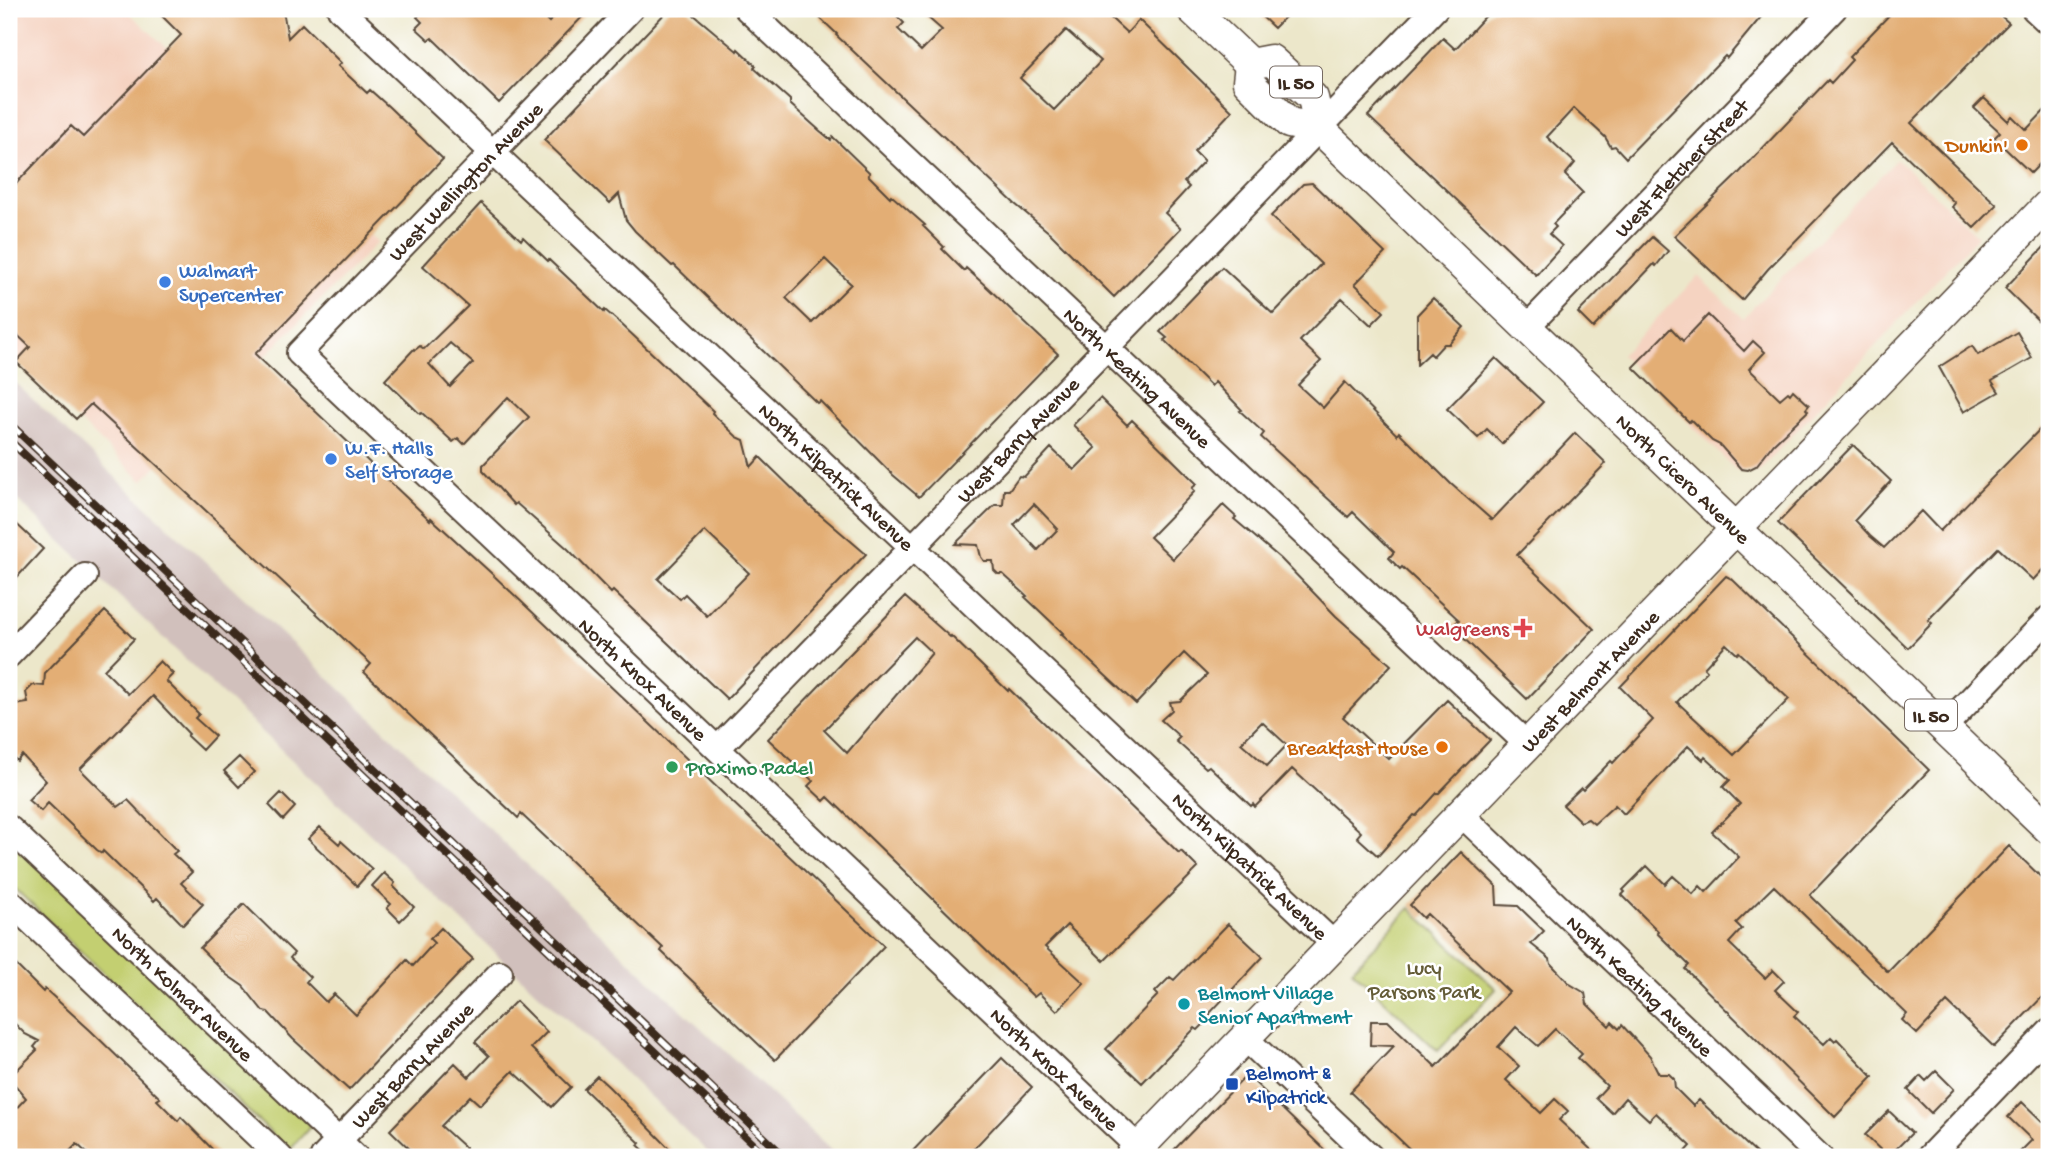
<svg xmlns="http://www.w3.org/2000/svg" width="2058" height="1166" font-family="'Gochi Hand',sans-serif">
	<rect width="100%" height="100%" fill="#fff"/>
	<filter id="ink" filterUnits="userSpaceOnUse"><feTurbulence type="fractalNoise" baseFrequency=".0143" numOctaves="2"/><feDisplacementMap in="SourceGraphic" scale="14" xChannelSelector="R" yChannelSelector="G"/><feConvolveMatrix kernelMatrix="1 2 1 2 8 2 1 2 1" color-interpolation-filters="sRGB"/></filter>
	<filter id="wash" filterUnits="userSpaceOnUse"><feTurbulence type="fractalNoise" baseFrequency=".00686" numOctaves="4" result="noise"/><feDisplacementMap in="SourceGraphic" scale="28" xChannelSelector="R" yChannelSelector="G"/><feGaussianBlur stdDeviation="1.57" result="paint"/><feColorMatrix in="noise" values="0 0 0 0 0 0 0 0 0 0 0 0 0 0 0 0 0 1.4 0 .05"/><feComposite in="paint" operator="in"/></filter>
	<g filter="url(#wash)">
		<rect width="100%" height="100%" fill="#ece7ca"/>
		<path fill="#f5d3c1" d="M9,9H125L378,242L142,481L9,353Z
			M1897,159L1978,236L1759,471L1736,470L1621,355L1698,276L1743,318Z"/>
		<path fill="#d1c0bc" d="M9,377L838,1157H713L601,1050L541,996L9,492Z"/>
		<path fill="#c3cf71" stroke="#7f7c48" stroke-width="2" d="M9,837L311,1126L289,1150L9,883Z
			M1410,908L1496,989L1438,1051L1352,970Z"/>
		<g id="blocks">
			<path fill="#e3ae74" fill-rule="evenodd" d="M155,9H277L284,16L288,38L302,24L341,63L338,66L367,93L370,90L389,107L443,159L255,354L430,520L431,518L490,572L884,946L775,1060L661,951L663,948L521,814L518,818L364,672L371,664L91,404L76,419L16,362L30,347L9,327V191L71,126L83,137L181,35Z
				M425,9H535L549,22L562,9H590L499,103L432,38L429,40L416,28L422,22L417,17Z
				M669,9H687L737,51L738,49L756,66L754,68L790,100V104L819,130L831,140L833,137L870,173L868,175L890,197L891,195L925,225L923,226L944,247L942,249L964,271L966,268L988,288L1058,354L919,497L893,475L820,401L817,403L674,265L672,266L635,231L626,220L619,194L610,203L544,140ZM825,259L851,284L812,323L786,298Z
				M827,9H890L904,23L898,29L921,51L942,30L918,9H1101L1127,33L1139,20L1232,111L1194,151L1204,161L1184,182L1189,187L1165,213L1181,228L1114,297L1051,234L1015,204L836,35L837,34L819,17ZM1066,30L1101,61L1054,110L1020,78Z
				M1254,9H1293L1274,28Z
				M1492,9H1753L1761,17L1727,58L1725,56L1626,158L1615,146L1611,147L1605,137L1574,108L1547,137L1575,163L1565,175L1583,193L1553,224L1556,227L1549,234L1562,246L1536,275L1368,116L1443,38L1455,49Z
				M1895,9H1993L2009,23L1911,123L1997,205L1974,228L1952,207L1955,203L1892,142L1768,269L1742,300L1674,236L1739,173L1828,80L1831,83L1852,60L1849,57Z
				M1984,98L2008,121L2012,116L2026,130L2049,106V154L2031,173L1994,138L2000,132L1974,108Z
				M1312,183L1385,253L1355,284L1384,312L1371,325L1342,298L1300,341L1321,361L1298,385L1323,408L1345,382L1397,435L1399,432L1451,484L1492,520L1575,433L1606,463L1517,555L1594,629L1527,699L1452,627L1459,620L1402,567L1400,569L1389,558L1394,552L1353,512L1348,517L1261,437L1264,433L1240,411L1242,410L1215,382L1211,386L1164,340L1167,338L1160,332L1222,267L1273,314L1321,264L1271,216L1303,184Z
				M481,203L521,240L523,237L548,261L549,260L604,312L605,310L621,324L713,411L712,413L737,437L744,440L751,467L760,457L810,506L866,554L727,699L613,591L611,593L568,549L516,503L514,505L483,471V465L529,417L508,397L464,444L458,438L453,442L422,413L420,414L385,380L414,349L415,350L420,346L424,349L468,306L423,266ZM450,343L473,363L450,387L429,364ZM705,531L749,573L707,616L685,594L680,599L658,579Z
				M1652,237L1668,251L1656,266L1654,264L1593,328L1578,313Z
				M2049,242V331L2005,288Z
				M1433,298L1464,327L1449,344H1444L1433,356L1430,353L1417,365V315Z
				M1708,315L1744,351L1753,341L1765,352L1749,369L1780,399L1788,392L1790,394L1793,390L1809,405L1806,409L1808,411L1774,443L1756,466L1748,470L1741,469L1720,445L1712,441L1691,420L1689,422L1633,367L1671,328L1683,341Z
				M2017,332L2032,358L1992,381L1999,392L1964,412L1939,367L1972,346L1978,355Z
				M1496,358L1543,402L1502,444L1487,429L1478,438L1447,409Z
				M1100,398L1127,425L1132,420L1197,484L1192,488L1195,491L1150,537L1173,559L1223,505L1236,517L1234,519L1281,559L1336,616L1391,665L1343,717L1389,759L1447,700L1490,740L1438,794L1437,793L1416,816L1414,815L1378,856L1357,837L1361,832L1292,769L1255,807L1253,804L1251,806L1209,766L1206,768L1176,741L1180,737L1161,720L1172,710L1170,702L1180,701L1207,675L1184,653L1136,704L1061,634L1063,633L1025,597L1027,596L1003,574H998L994,570L993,561H984L981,557L978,545L955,544L995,505H1003L1004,490H1009L1019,476L1024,477L1051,448L1074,470L1096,448L1073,425ZM1034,504L1058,529L1038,550L1014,525ZM1262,722L1287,745L1267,766L1241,743Z
				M2049,420V563L2033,580L1998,548L1928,620L1932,623L1908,648L1778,523L1853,445L1891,481L1855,520L1870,536L1884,548L1921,511L1940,531Z
				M9,517L43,549L9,586Z
				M1726,576L1732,579L1929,770L1810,895L1888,972L2009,846L2049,885V990L1994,1047L1947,1002L1917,1034L1902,1020L1907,1014L1774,886L1736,923L1742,929L1729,943L1765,978L1773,970L1784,981L1775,990L1798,1012L1794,1016L1824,1044L1831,1037L1835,1041L1837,1039L1873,1077L1835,1117L1685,969L1689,965L1657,933L1658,931L1622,895L1625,892L1623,890L1647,866L1665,884L1673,876L1693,894L1700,886L1706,892L1739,857L1712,832L1740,804L1723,787L1730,780L1705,757L1703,760L1688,746L1624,814L1615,805L1594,824L1588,819L1581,822L1563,805L1581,788L1583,790L1611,761L1613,763L1653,720L1620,687ZM1726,644L1737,654L1739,652L1789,699L1734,755L1677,702L1707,671L1704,668Z
				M905,597L950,637L951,636L1008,691L1009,689L1179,853L1181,851L1198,868L1104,961L1067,925L1045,947L1084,983L1057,1011L1039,993L1034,997L828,797L824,801L808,786L813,781L768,739ZM915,637L932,653L847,753L824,730Z
				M105,611L134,639L104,670L128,694L160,661L173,674L166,681L199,714L195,718L215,736L202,750L187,736L189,734L153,696L80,769L118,807L128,800L177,851L173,854L192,872L181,883L203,904L183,925L157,898L154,901L103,851L102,853L97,850L48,803L41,811L28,800L46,781L22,755L17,761L9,753V710L14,705L28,703L26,692L33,685L44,686L45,673Z
				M239,757L254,772L239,787L224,771Z
				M281,793L295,807L283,820L269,805Z
				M320,827L339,844L341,841L372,869L357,886L308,839Z
				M1461,852L1496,886L1497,905L1518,906L1544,931L1531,944L1550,959L1551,964L1570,984L1585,993L1587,1004L1609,1026L1612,1022L1619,1029L1622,1025L1650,1056L1659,1074H1669L1674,1079L1675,1088L1693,1106L1699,1100L1760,1157H1681L1691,1146L1656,1113L1649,1120L1625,1098L1612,1113L1596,1098L1607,1086L1578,1058L1582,1054L1555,1029L1538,1046L1516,1027L1498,1047L1519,1066L1506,1080L1541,1113L1555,1099L1568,1111L1559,1120L1599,1157H1418L1350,1092L1394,1046L1370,1045L1371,1021H1388L1436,1067L1509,992L1427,914L1423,918L1410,905Z
				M384,873L395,883L393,886L414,907L400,921L387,908L391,904L372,886Z
				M244,904L294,953L290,958L310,977L306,982L326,1002L334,994L356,1015L407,960L413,966L434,943L430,939L441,928L473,959L349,1090L293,1039L268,1012L263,1011L243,986L227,975L200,948Z
				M1228,924L1263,957L1209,1014L1212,1016L1198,1030L1195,1028L1142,1083L1106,1049L1158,995L1155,992L1170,977L1174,980Z
				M9,958L43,992L45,989L91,1031L160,1098L157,1100L178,1121L181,1117L220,1157H91L77,1144L64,1157H9V1116L26,1098L9,1078L37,1050L34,1047L39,1041L25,1034L9,1018Z
				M516,1001L547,1032L531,1048L571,1087L552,1107L513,1071L480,1105L470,1096L441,1126L475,1157H418L390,1130L455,1063L469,1077L489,1056L475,1042Z
				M1002,1058L1032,1087L966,1157H907Z
				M1936,1071L1954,1089L1931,1113L1908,1090L1921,1076L1926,1081Z
				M1247,1075L1332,1157H1167Z
				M597,1076L609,1087L678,1157H651L638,1145L640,1143L584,1089Z
				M2022,1102L2047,1126L2049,1123V1156L2047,1154L2044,1157H2015L2032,1140L2008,1117Z
				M1889,1111L1912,1133L1888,1157L1865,1135Z"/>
		</g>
	</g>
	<g filter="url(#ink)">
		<use href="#blocks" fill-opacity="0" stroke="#564638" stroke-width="2"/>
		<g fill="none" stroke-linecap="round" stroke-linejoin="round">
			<g stroke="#564638" stroke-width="28">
				<g id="minor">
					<path id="s1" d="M340,9L1335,945"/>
					<path id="s2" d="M631,9L299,353L1139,1148"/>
					<path id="s3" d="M747,9L1528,745"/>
					<path d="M2034,9L2049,23"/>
					<path id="s4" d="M1528,326L1834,9"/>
					<path d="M9,655L85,576"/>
					<path d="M1944,727L2049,618"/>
					<path id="s5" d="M718,748L1435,9"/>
					<path id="s6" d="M1461,814L1820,1157"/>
					<path id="s7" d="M9,828L356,1157"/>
					<path d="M9,901L280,1157"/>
					<path d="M1245,1038L1371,1157"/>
					<path id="s8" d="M323,1157L500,973"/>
					<path d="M1929,1157L2049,1032"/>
				</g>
			</g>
			<g stroke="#564638" stroke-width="33">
				<g id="major">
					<path d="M1192,9L1250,64"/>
					<path id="s9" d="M1250,64L1271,60L1313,98L1320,129L2049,829"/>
					<path d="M1250,64L1248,82L1289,123L1320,129"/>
					<path id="s10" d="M1130,1157L2049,204"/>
				</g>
			</g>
			<use href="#minor" stroke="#fff" stroke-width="24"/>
			<use href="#major" stroke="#fff" stroke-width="30"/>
			<g stroke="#3b2a1e" stroke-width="8">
				<path id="rail" d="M9,423L785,1157
					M9,440L767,1157"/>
			</g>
			<use href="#rail" stroke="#fff" stroke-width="5" stroke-dasharray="16" stroke-linecap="butt"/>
		</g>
	</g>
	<g fill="#e8710a" stroke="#fff" stroke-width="2.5">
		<circle cx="2022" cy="145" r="7"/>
		<circle cx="1442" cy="747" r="7"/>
	</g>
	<g fill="#3f7fe0" stroke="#fff" stroke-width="2.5">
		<circle cx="165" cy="282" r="7"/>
		<circle cx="331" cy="459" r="7"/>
	</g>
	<path fill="#e0444e" stroke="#fff" stroke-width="2.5" d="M1519.5 617.5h7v7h7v7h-7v7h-7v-7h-7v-7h7z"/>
	<circle fill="#2e9e5b" stroke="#fff" stroke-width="2.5" cx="672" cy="767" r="7"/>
	<circle fill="#0f9aa8" stroke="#fff" stroke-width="2.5" cx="1184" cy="1004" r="7"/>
	<rect fill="#1a4fb4" stroke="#fff" stroke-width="2.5" x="1225" y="1077" width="14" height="14" rx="3.5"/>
	<g text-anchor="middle" stroke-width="5" stroke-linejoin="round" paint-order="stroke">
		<g fill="#fff" stroke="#766a62" stroke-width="2">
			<rect x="1270" y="66.5" width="52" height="31" rx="5"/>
			<rect x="1905" y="699.5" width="52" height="31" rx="5"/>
		</g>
		<g font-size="19" font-weight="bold" fill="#3b2a1e">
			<text x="1296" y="89">IL 50</text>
			<text x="1931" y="722">IL 50</text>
		</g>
		<g font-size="21" fill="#c56008" stroke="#fff" text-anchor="end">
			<text x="2008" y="152">Dunkin'</text>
			<text x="1428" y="754">Breakfast House</text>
		</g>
		<g font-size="21" fill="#3b2a1e" stroke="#fff">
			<text dy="7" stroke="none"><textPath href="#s4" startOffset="220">West Fletcher Street</textPath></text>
			<text transform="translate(465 181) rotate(-46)" y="7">West Wellington Avenue</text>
			<text dy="7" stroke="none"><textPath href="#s3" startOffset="537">North Keating Avenue</textPath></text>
			<text dy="7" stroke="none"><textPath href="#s5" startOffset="430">West Barry Avenue</textPath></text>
			<text dy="7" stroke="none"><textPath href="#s1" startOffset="682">North Kilpatrick Avenue</textPath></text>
			<text dy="7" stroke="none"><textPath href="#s9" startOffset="614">North Cicero Avenue</textPath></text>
			<text dy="7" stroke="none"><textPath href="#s2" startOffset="952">North Knox Avenue</textPath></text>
			<text dy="7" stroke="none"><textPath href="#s10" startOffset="662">West Belmont Avenue</textPath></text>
			<text dy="7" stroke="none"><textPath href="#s1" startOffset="1250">North Kilpatrick Avenue</textPath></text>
			<text dy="7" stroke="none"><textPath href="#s6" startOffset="248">North Keating Avenue</textPath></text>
			<text dy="7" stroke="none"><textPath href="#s7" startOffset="240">North Kolmar Avenue</textPath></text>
			<text dy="7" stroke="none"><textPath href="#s8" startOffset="128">West Barry Avenue</textPath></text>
			<text dy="7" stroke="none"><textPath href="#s2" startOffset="1519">North Knox Avenue</textPath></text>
		</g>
		<g font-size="21" fill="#366cbe" stroke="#fff" text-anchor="start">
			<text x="179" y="277">Walmart<tspan x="179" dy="24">Supercenter</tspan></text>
			<text x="345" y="454">W.F. Halls<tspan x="345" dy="24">Self Storage</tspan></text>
		</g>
		<g font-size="21" fill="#be3a42" stroke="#fff" text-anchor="end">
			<text x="1509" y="635">Walgreens</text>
		</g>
		<g font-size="21" fill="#27864d" stroke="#fff" text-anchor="start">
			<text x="686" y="774">Proximo Padel</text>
		</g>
		<g font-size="21" fill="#645c37" stroke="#fff">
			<text x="1424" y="974">Lucy<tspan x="1424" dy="24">Parsons Park</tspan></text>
		</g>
		<g font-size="21" fill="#0d838f" stroke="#fff" text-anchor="start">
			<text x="1198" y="999">Belmont Village<tspan x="1198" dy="24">Senior Apartment</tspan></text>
		</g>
		<g font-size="21" fill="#164399" stroke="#fff" text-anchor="start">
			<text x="1246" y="1079">Belmont &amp;<tspan x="1246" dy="24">Kilpatrick</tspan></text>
		</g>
	</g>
	<rect width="2058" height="1166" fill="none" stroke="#fff" stroke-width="35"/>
</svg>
